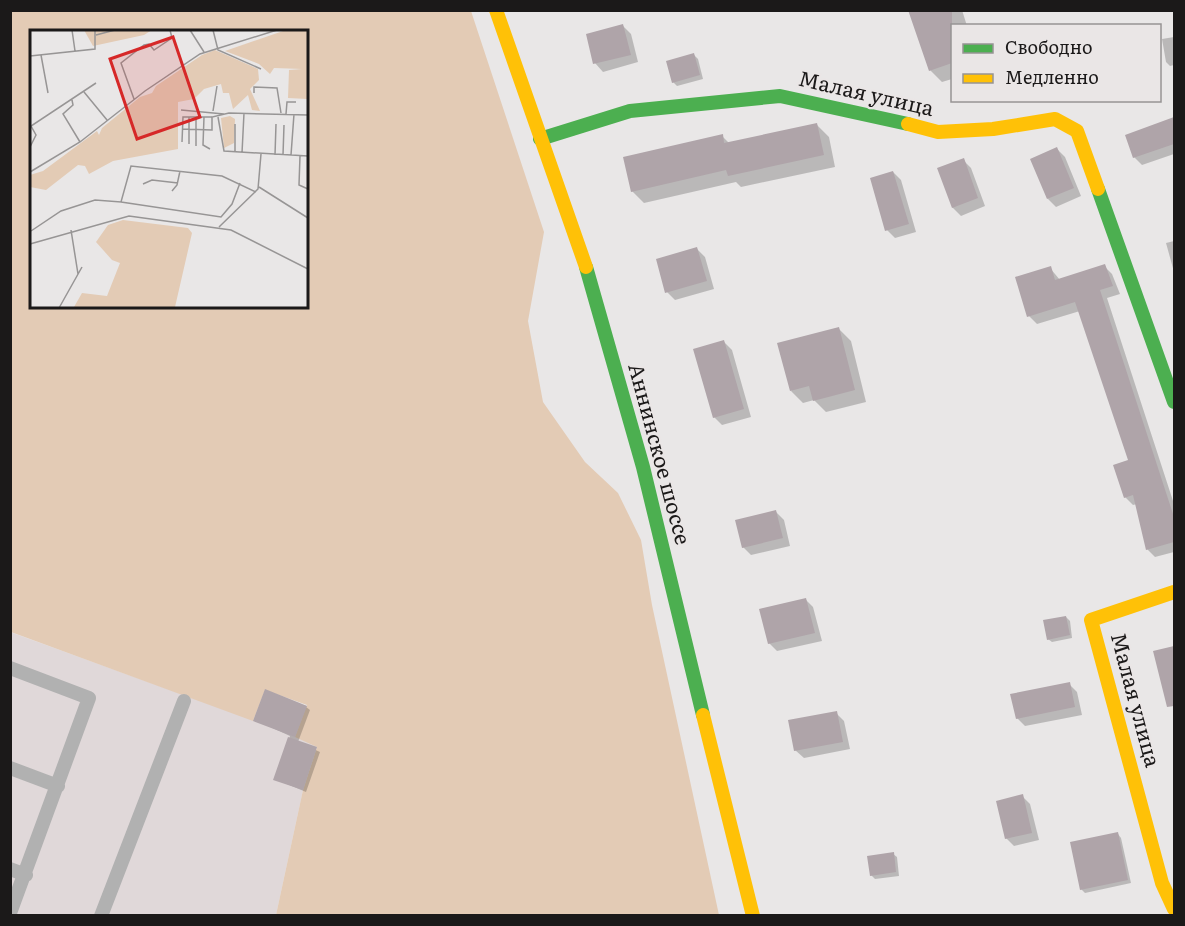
<svg xmlns="http://www.w3.org/2000/svg" width="1185" height="926" font-family="Literata,serif">
	<rect width="100%" height="100%" fill="#e9e7e7"/>
	<path fill="#e0d8d9" d="M10,632L253,720L265,689L307,706L317,747L303,790L276,915H11Z"/>
	<path fill="#e3cbb5" fill-rule="evenodd" d="M10,11H471L544,232L528,321L543,402L585,462L618,493L641,540L652,605L719,915H276L303,790L317,747L295,737L307,705L265,690L253,721L11,632ZM32,32H306V306H32Z"/>
	<path fill="#0003" d="M909,10H962L967,26H952V79L942,82L930,70Z
		M623,26L631,34L638,62L603,72L595,63Z
		M1174,37V65L1170,66L1166,62L1162,39Z
		M694,55L698,59L703,79L677,86L673,82Z
		M1174,119V154L1142,165L1134,157L1127,136Z
		M817,125L829,137L835,167L741,187L736,182L644,203L632,191L722,136L730,144Z
		M1057,149L1065,157L1081,196L1056,207L1048,199Z
		M963,160L971,168L985,206L961,216L953,208L939,169Z
		M893,172L901,180L916,232L895,238L887,230Z
		M1174,241V272L1166,243Z
		M697,249L705,257L714,289L675,300L667,292Z
		M1104,266L1112,274L1120,294L1107,298L1174,504V552L1155,557L1147,549L1137,504L1133,505L1125,497L1130,461L1080,311L1037,324L1029,316L1050,268L1060,280Z
		M839,329L851,341L866,402L826,412L814,400L803,403L791,391Z
		M724,342L732,350L751,417L722,425L714,417Z
		M776,512L784,520L790,546L751,555L743,547Z
		M805,599L813,607L822,641L777,651L769,643Z
		M1066,617L1070,621L1072,638L1052,642L1048,639Z
		M1174,647V687L1170,688L1155,652Z
		M1069,684L1077,692L1082,715L1025,726L1017,718Z
		M306,707L310,710L298,742L320,752L306,792L275,779L290,736L255,720Z
		M836,713L844,721L850,749L804,758L795,750Z
		M1022,796L1030,804L1039,840L1014,846L1006,838Z
		M1118,834L1121,838L1131,883L1085,893L1081,889Z
		M893,854L897,857L899,876L875,879L871,875Z"/>
	<path fill="#afa4a9" d="M908,10H952V63L929,71Z
		M623,24L631,55L593,64L586,34Z
		M694,53L700,75L672,83L666,61Z
		M1174,117V144L1133,158L1125,135Z
		M817,123L824,155L728,176L726,170L631,192L623,157L723,134L724,143Z
		M1057,147L1074,188L1047,199L1030,159Z
		M964,158L978,198L952,208L937,168Z
		M893,171L909,224L885,231L870,178Z
		M697,247L707,281L665,293L656,259Z
		M1105,264L1113,286L1100,290L1174,517V542L1146,550L1133,495L1124,498L1113,465L1128,460L1075,302L1027,317L1015,277L1051,266L1055,280Z
		M839,327L855,390L813,401L809,386L790,391L777,343Z
		M724,340L744,409L713,418L693,349Z
		M776,510L783,538L742,548L735,520Z
		M806,598L815,633L768,644L759,609Z
		M1066,616L1070,635L1047,640L1043,620Z
		M1174,646V706L1167,707L1153,651Z
		M1070,682L1075,707L1016,719L1010,694Z
		M265,689L307,706L295,737L253,721Z
		M837,711L843,742L794,751L788,720Z
		M288,737L317,747L303,790L273,780Z
		M1023,794L1032,833L1005,839L996,801Z
		M1118,832L1128,880L1080,890L1070,842Z
		M894,852L896,872L870,876L867,856Z"/>
	<g fill="none" stroke-linecap="round" stroke-linejoin="round">
		<path stroke="#b1b1b1" stroke-width="14" d="M10,668L89,698L10,913
			M10,768L58,786
			M10,869L26,875
			M101,916L184,701"/>
		<path stroke="#4caf50" stroke-width="14" d="M540,139L630,111L780,96L908,124
			M1098,189L1174,402
			M586,267L643,467L703,715"/>
		<path stroke="#ffc107" stroke-width="14" d="M496,10L586,267
			M908,124L938,132L993,129L1055,119L1077,131L1098,189
			M1174,592L1091,620L1162,883L1174,909
			M703,715L753,916"/>
	</g>
	<g text-anchor="middle" stroke-width="4.5" stroke-linejoin="round" paint-order="stroke">
		<g font-size="21" fill="#1b1919" stroke="#eae6e6">
			<text transform="translate(866 94) rotate(13)" y="7">Малая улица</text>
			<text transform="translate(659 454) rotate(75)" y="7">Аннинское шоссе</text>
			<text transform="translate(1135 700) rotate(75)" y="7">Малая улица</text>
		</g>
	</g>
	<g transform="translate(30 30)">
		<rect width="278" height="278" fill="#e9e7e7"/>
		<path d="M54,0H122L114,5L63,16ZM256,0H277V69L258,68L259,40L272,39L244,38L240,44L229,34L195,21ZM185,20L228,39L229,50L220,59L230,81L222,80L218,65L203,79L199,63H193L191,54L174,59L164,69L148,72V119L83,131L59,144L55,136L48,135L16,160L0,157V145L13,141L67,101L69,105L72,98L110,67L122,63L126,56L172,25ZM200,86L205,89L204,113L194,118L191,88ZM93,190L158,198L162,203L145,277H44L52,263L77,266L90,233L82,230L66,212L78,195Z" fill="#e3cbb5"/>
		<path fill="none" stroke="#979595" stroke-width="1.5" d="M42,0L45,21M160,0L174,22M183,0L188,20L231,39M66,5L85,0M11,25L18,63M0,26L65,19V0M54,62L77,90M224,63V57L247,58L251,83M104,69L91,33L114,15L119,14L124,20L142,8L140,0M42,70L43,75L33,84L50,112M151,80L194,84M183,81L187,56M256,84L257,72H266M174,87L173,115L180,119M188,87L194,121L278,126M152,99L182,100V87L199,83L278,85M152,112L153,87H182M159,114V87M166,116V87M0,117L6,105L1,96L66,53M205,122V94M212,123L214,83M245,125L246,94M253,125L254,95M261,125L264,84M270,126L269,155L278,159M0,142L50,112L115,61L170,24L247,0M113,154L122,150L148,153M229,157L278,188M142,161L147,155L150,141M91,172L191,187L202,174L210,153M189,197L228,159L231,124M41,200L48,244M1,201L31,181L65,170L91,172L101,136L192,146L226,162M0,214L99,186L201,200L278,239M29,278L52,237"/>
		<path fill="#d62828" fill-opacity="0.15" stroke="#d62828" stroke-width="3" d="M143,7L170,87L107,109L80,29Z"/>
		<rect width="278" height="278" fill="none" stroke="#1b1919" stroke-width="3"/>
	</g>
	<rect width="1185" height="926" fill="none" stroke="#1b1919" stroke-width="24"/>
	<rect x="951" y="24" width="210" height="78" fill="#eae6e6" stroke="#979494" stroke-width="1.5"/>
	<rect x="963" y="44" width="30" height="9" fill="#4caf50" stroke="#979494" stroke-width="1.5"/>
	<text x="1005" y="54" font-size="18" fill="#1b1919">Свободно</text>
	<rect x="963" y="74" width="30" height="9" fill="#ffc107" stroke="#979494" stroke-width="1.5"/>
	<text x="1005" y="84" font-size="18" fill="#1b1919">Медленно</text>
</svg>
